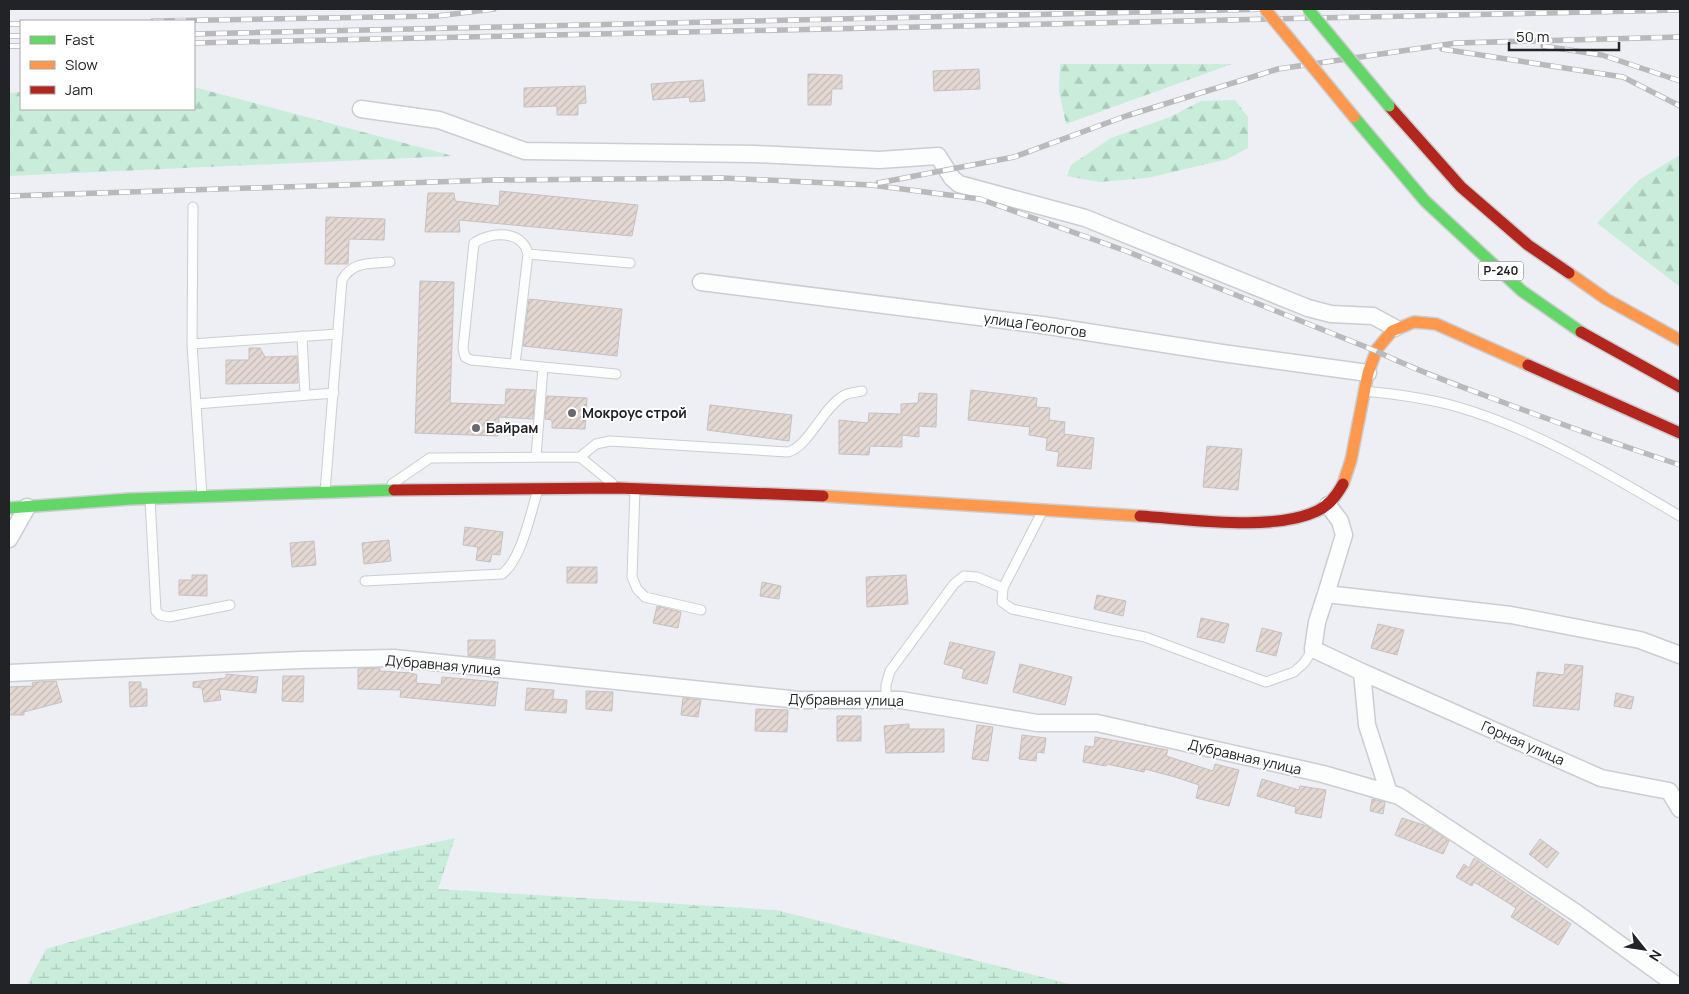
<svg xmlns="http://www.w3.org/2000/svg" width="1689" height="994" font-family="Manrope,sans-serif">
	<defs>
		<pattern id="forest-firs" width="22" height="20" patternUnits="userSpaceOnUse" patternTransform="scale(1.25)"><rect width="22" height="20" fill="#c9ecdb"/><path d="M5 1l3.5 6h-7zM16 11l3.5 6h-7z" fill="#accabc"/></pattern>
		<pattern id="wetland-marsh" width="20" height="14" patternUnits="userSpaceOnUse" patternTransform="scale(1.25)"><rect width="20" height="14" fill="#c9ecdb"/><path d="M1 5h8M5 5V1M11 12h8M15 12V8" fill="none" stroke="#accabc"/></pattern>
		<pattern id="building-hatch" width="6" height="6" patternUnits="userSpaceOnUse" patternTransform="scale(1.25)"><rect width="6" height="6" fill="#e4d8d2"/><path d="M-1 1l2-2M0 6l6-6M5 7l2-2" fill="none" stroke="#c3b9b4"/></pattern>
	</defs>
	<rect width="100%" height="100%" fill="#eeeff4"/>
	<path fill="url(#forest-firs)" d="M1060,64H1232L1066,124L1059,91Z
		M194,87L453,156L9,176V93L21,92V109H194Z
		M1235,100L1248,117V148L1228,159L1147,178L1099,182L1067,176L1071,165L1111,138L1170,117L1201,101Z
		M1678,156H1680V287L1597,223L1639,180Z"/>
	<path fill="url(#wetland-marsh)" d="M455,838L438,889L776,910L1074,985H27L46,949L368,857Z"/>
	<path fill="url(#building-hatch)" stroke="#c3c1c2" d="M979,69L980,89L934,91L933,71Z
		M808,74L842,75V89H832L831,105H808Z
		M703,80L705,101L690,102L689,97L653,100L651,84Z
		M585,86L586,103L578,104V115H557V106L524,107V88Z
		M500,191L638,205L632,236L459,220L460,232H425L428,193H454L455,201L499,206Z
		M326,217L385,219L384,240L349,239L348,264H325Z
		M420,281L454,282L450,403L505,405L506,389L535,390L533,419L499,417L498,436L415,433Z
		M529,299L622,309L617,356L523,346Z
		M249,348H260L265,357L297,356L298,383L226,384V360H249Z
		M971,390L1037,398L1036,407L1050,408L1049,420L1065,422L1064,434L1094,438L1091,469L1057,466L1059,452L1046,450L1047,438L1029,435L1030,427L968,420Z
		M919,393L937,394L936,427L919,426V437L902,435V447L870,446L869,455L839,454V420L868,423L869,413L901,414V404L918,403Z
		M547,396L587,398L585,429L552,428V420L545,419Z
		M710,405L792,415L789,441L707,430Z
		M1207,446L1242,449L1238,490L1203,487Z
		M465,527L503,532L500,555L492,554L490,562L476,560L478,547L463,545Z
		M389,540L391,561L364,564L362,543Z
		M314,541L316,565L292,567L290,543Z
		M567,567H597V583H567Z
		M192,575H207V596L179,595V580H192Z
		M906,575L908,604L867,607L866,577Z
		M762,582L781,586L779,599L760,596Z
		M1097,595L1126,601L1123,616L1094,609Z
		M657,606L681,612L678,628L653,623Z
		M1201,618L1229,624L1224,643L1197,637Z
		M1378,624L1404,630L1397,655L1371,648Z
		M1262,628L1282,633L1276,656L1256,651Z
		M468,640H495V658L468,656Z
		M950,642L995,652L987,684L962,678L964,669L944,664Z
		M1020,664L1072,677L1065,705L1013,692Z
		M1565,664L1583,666L1579,710L1533,706L1537,672L1564,675Z
		M380,668V671L412,673L417,675L416,683L441,685L442,677L498,682L495,706L400,697L401,690L358,689V669Z
		M226,674L258,677L256,693L219,689L221,700L204,702L202,688L193,687V682L226,678Z
		M283,676H304L303,702L282,701Z
		M56,681L62,702L24,712V715H9V687L33,686L32,683L37,682Z
		M129,682H141V689H147V706L130,707Z
		M527,688L554,690L553,699L567,700L566,713L525,710Z
		M586,691L613,692L612,711L586,709Z
		M1616,693L1634,697L1631,709L1614,706Z
		M683,698L701,700L698,717L681,715Z
		M756,709L788,710L787,732L755,731Z
		M837,716H861V741H837Z
		M909,724V729H944V752L886,753L884,726Z
		M977,725L993,727L988,761L972,759Z
		M1022,735L1046,738L1044,753L1037,752L1036,761L1019,759Z
		M1095,737L1168,750L1166,756L1213,771L1215,764L1239,770L1229,806L1196,798L1199,785L1175,777L1145,769L1144,772L1107,764L1106,766L1083,762L1085,746L1094,747Z
		M1262,779L1299,790L1300,786L1326,790L1321,818L1295,813L1296,807L1257,796Z
		M1372,799L1385,802L1383,814L1370,811Z
		M1402,818L1427,826L1449,841L1443,854L1395,835Z
		M1540,839L1559,853L1547,868L1529,854Z
		M1474,858L1571,924L1558,945L1511,917L1516,908L1510,904L1474,882L1472,886L1456,877L1464,864L1469,868Z"/>
	<g fill="none" stroke-linecap="round" stroke-linejoin="round">
		<g stroke="#cbcdd1" stroke-width="11">
			<path id="lane" d="M193,207L192,344L338,334
				M302,336L305,395
				M192,344L202,496
				M515,364L528,254
				M543,367L471,360L465,357L463,348L474,243C491,231 523,230 528,254L630,263
				M1364,391C1396,394 1427,398 1458,407C1537,430 1610,475 1680,516
				M196,404L334,393
				M536,457L543,367L616,374
				M580,457L596,444L610,441L788,452C809,446 822,409 843,396C847,393 856,392 862,391
				M392,484L430,458L580,457L612,483
				M635,489L632,577L637,589L645,597L701,610
				M325,492L342,280C353,261 369,264 390,262
				M150,499L156,611L160,615L169,617L230,605
				M1042,512L1003,588L1002,602L1012,609L1145,637L1266,682L1294,672L1304,663L1313,649
				M365,581L502,574C522,559 530,514 538,490
				M886,700V685L890,671L954,584L964,576L977,577L1003,588"/>
		</g>
		<g stroke="#cbcdd1" stroke-width="19">
			<path id="street" d="M361,109L439,120L525,151L755,154L879,160L938,156L952,178L959,184L1085,218L1308,308L1331,314L1373,316L1395,328
				M701,282L1042,325L1222,353L1368,373
				M1328,505L1340,521L1344,535L1326,594L1511,615L1640,640L1680,655
				M9,539L27,507
				M1326,594L1317,622L1313,649L1362,672L1367,725L1389,793
				M1362,672L1601,778L1669,791L1680,809
				M9,673L301,660L394,658L799,700H901L1037,723H1097L1323,774L1399,796L1575,912L1676,985"/>
		</g>
		<g stroke="#cbcdd1" stroke-width="14">
			<path id="fast" d="M1354,117L1425,201L1522,291L1581,332
				M9,508L130,499L394,490"/>
		</g>
		<g stroke="#cbcdd1" stroke-width="14">
			<path id="slow" d="M1569,273L1606,299L1680,340
				M1343,484L1351,460L1368,373L1377,349L1392,331L1414,322L1436,324L1528,365
				M823,496L1140,516"/>
		</g>
		<g stroke="#cbcdd1" stroke-width="14">
			<path id="jam" d="M1389,106L1461,187L1528,245L1569,273
				M1581,332L1680,387
				M1528,365L1680,433
				M394,490L618,488L823,496
				M1140,516C1189,519 1273,532 1317,511C1329,506 1337,495 1343,484"/>
		</g>
		<use href="#lane" stroke="#fcfdfd" stroke-width="9"/>
		<use href="#street" stroke="#fcfdfd" stroke-width="16"/>
		<use href="#fast" stroke="#63d668" stroke-width="11"/>
		<use href="#slow" stroke="#ff974d" stroke-width="11"/>
		<use href="#jam" stroke="#b3261e" stroke-width="11"/>
		<g stroke="#b9b9bb" stroke-width="5.5">
			<path id="rail" d="M153,21L437,16L494,9
				M9,24H21
				M194,34L1270,9
				M9,36H21
				M194,43L1680,10
				M9,46H21
				M1543,46L1602,55L1680,81
				M1442,49L1623,77L1680,106
				M878,183L1014,157L1126,116L1278,69L1456,43L1680,37
				M9,196L494,180L723,178L871,185L980,199L1126,251L1376,351C1413,369 1451,383 1489,397C1552,421 1616,444 1680,465"/>
		</g>
		<use href="#rail" stroke="#fff" stroke-width="4" stroke-dasharray="11" stroke-linecap="butt"/>
		<g stroke="#cbcdd1" stroke-width="14" stroke-linecap="butt">
			<path id="fast-bridge" d="M1308,9L1389,106"/>
		</g>
		<g stroke="#cbcdd1" stroke-width="14" stroke-linecap="butt">
			<path id="slow-bridge" d="M1265,9L1354,117"/>
		</g>
		<use href="#fast-bridge" stroke="#63d668" stroke-width="11"/>
		<use href="#slow-bridge" stroke="#ff974d" stroke-width="11"/>
	</g>
	<g fill="#696a6f" stroke="#fff" stroke-width="2">
		<circle cx="572" cy="413" r="5"/>
		<circle cx="476" cy="428" r="5"/>
	</g>
	<g text-anchor="middle" stroke-width="4" stroke-linejoin="round" paint-order="stroke">
		<rect fill="#fff" stroke="#646568" stroke-width="1" x="1478.5" y="261.5" width="45" height="19" rx="4"/>
		<g font-size="12" font-weight="bold" fill="#222327">
			<text x="1501" y="275">Р-240</text>
		</g>
		<g font-size="14" fill="#222327" stroke="#fff">
			<text transform="translate(1035 325) rotate(8)" y="5">улица Геологов</text>
			<text transform="translate(443 665) rotate(5)" y="5">Дубравная улица</text>
			<text transform="translate(846 700) rotate(1)" y="5">Дубравная улица</text>
			<text transform="translate(1523 743) rotate(24)" y="5">Горная улица</text>
			<text transform="translate(1245 757) rotate(13)" y="5">Дубравная улица</text>
		</g>
		<g font-size="14" font-weight="bold" fill="#222327" stroke="#fff" text-anchor="start">
			<text x="582" y="418">Мокроус строй</text>
			<text x="486" y="433">Байрам</text>
		</g>
	</g>
	<rect width="1689" height="994" fill="none" stroke="#222327" stroke-width="20"/>
	<rect x="20" y="20" width="175" height="90" fill="#ffffff" stroke="#a7a7a9"/>
	<rect x="30" y="36" width="25" height="8" fill="#63d668" stroke="#a7a7a9"/>
	<text x="65" y="45" font-size="15" fill="#222327">Fast</text>
	<rect x="30" y="61" width="25" height="8" fill="#ff974d" stroke="#a7a7a9"/>
	<text x="65" y="70" font-size="15" fill="#222327">Slow</text>
	<rect x="30" y="86" width="25" height="8" fill="#b3261e" stroke="#a7a7a9"/>
	<text x="65" y="95" font-size="15" fill="#222327">Jam</text>
	<g transform="translate(1644 949) rotate(120)" stroke="#ffffff" stroke-width="4" paint-order="stroke">
	<path d="M0-4L9 19L0 12L-9 19Z" fill="#222327"/>
	<text y="-8" font-size="14" font-weight="bold" text-anchor="middle" fill="#222327">N</text>
	</g>
	<path d="M1509 42v8h110v-8" fill="none" stroke="#222327" stroke-width="2.5"/>
	<text x="1516" y="42" font-size="15" fill="#222327" stroke="#ffffff" stroke-width="4" paint-order="stroke">50 m</text>
</svg>
